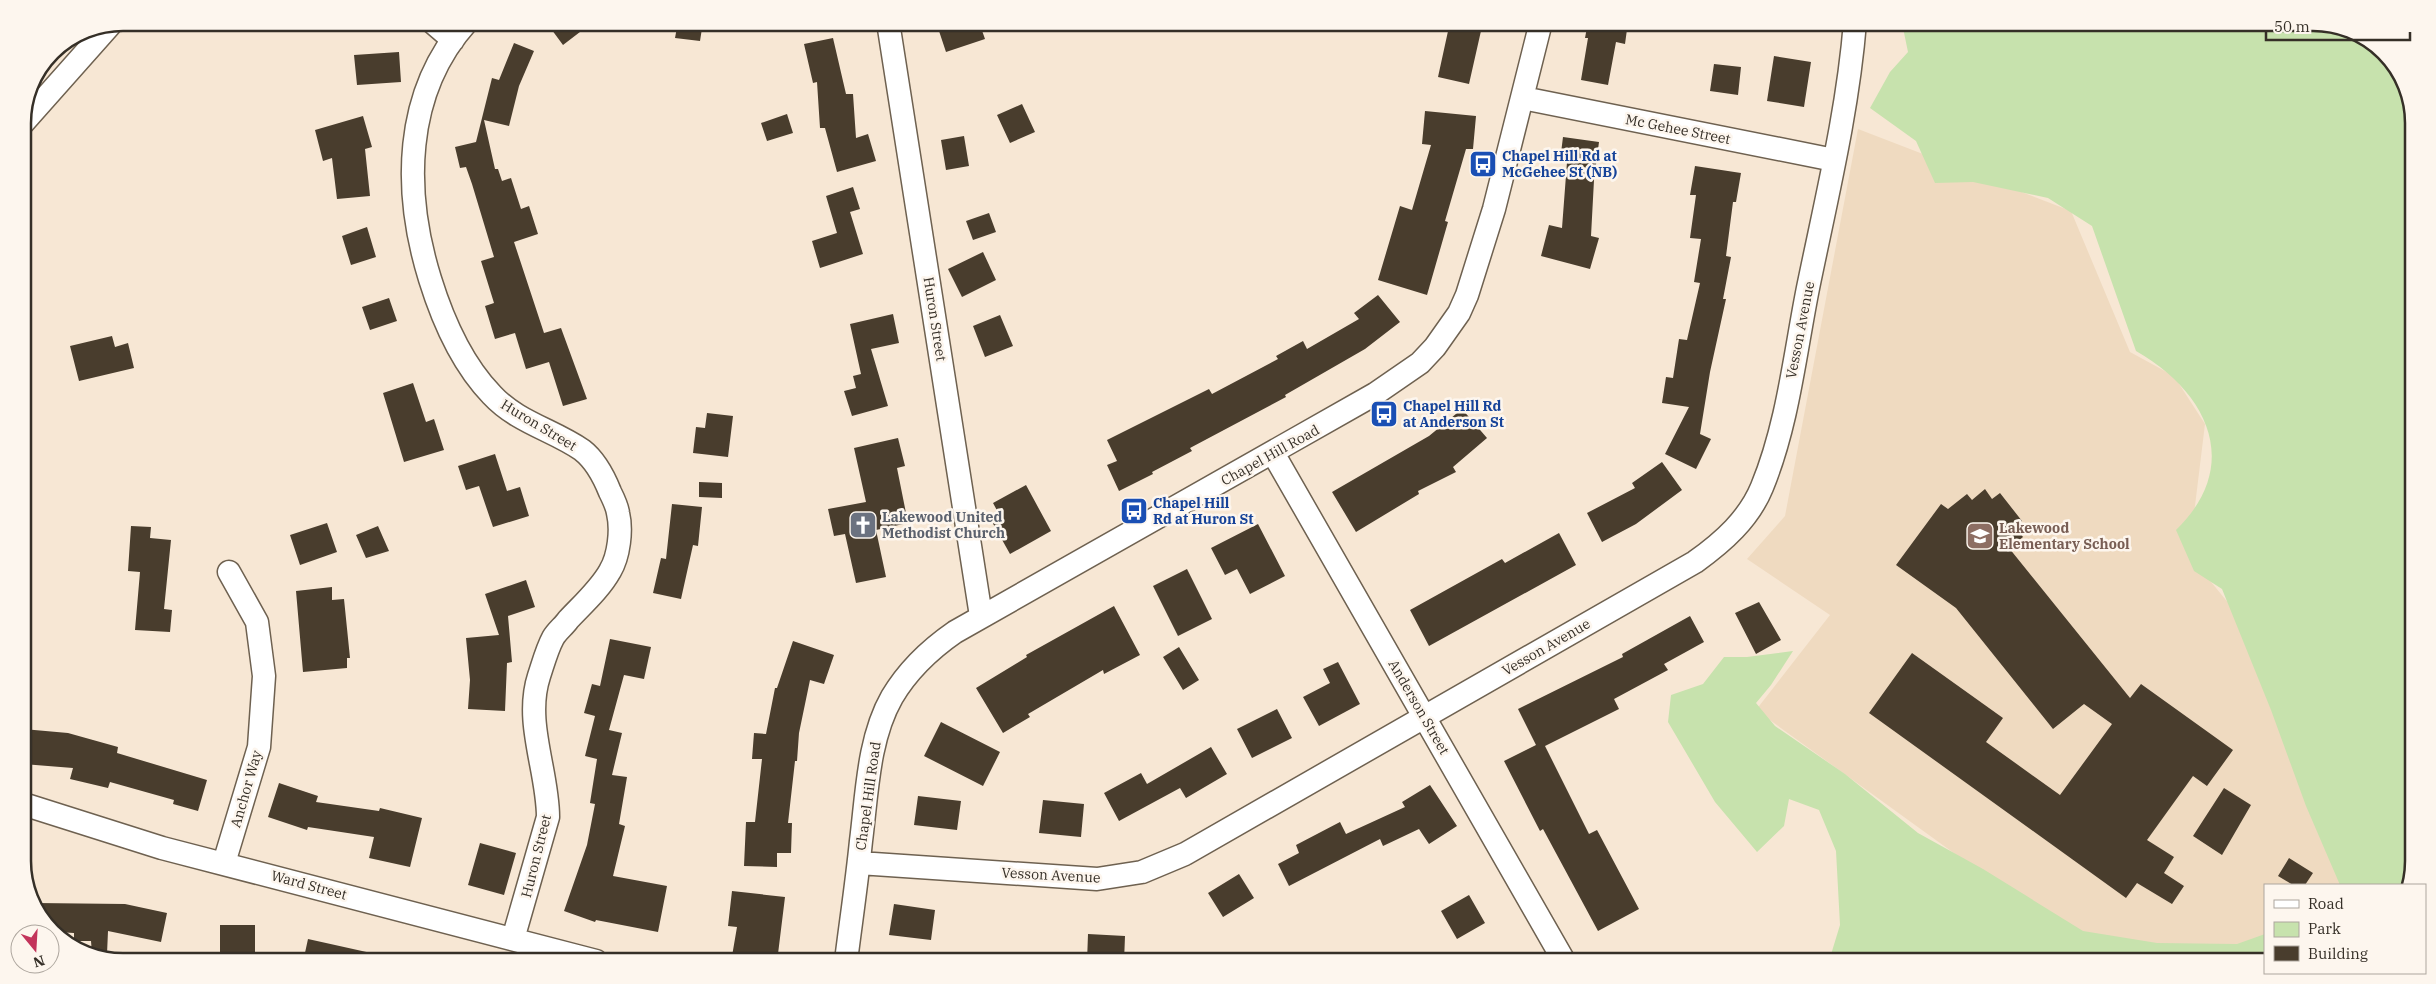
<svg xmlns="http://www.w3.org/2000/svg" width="2436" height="984" font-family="'IBM Plex Serif',serif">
	<rect width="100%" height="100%" fill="#f7e7d4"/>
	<path fill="#efdac0" d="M1858,129L2071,211L2130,352L2174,376L2205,424L2189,555L2248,627L2346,885H2265V954L2070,937L1756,710L1830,615L1747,559L1785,516Z"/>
	<path fill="#c7e2ad" d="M1902,23H2313L2351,30L2396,67L2413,117V861L2409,885H2340L2306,806L2271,710L2222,589L2194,571L2176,530C2243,465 2208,392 2136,351L2092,226L2048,198L1973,182L1935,183L1916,141L1870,108L1890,72L1908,52Z
		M1793,651L1771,685L1756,703L1775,726L1845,774L1918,833L1983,869L2083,931L2157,943L2237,944L2265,934V961H1829L1840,925L1836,851L1819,810L1789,799L1784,826L1757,852L1715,802L1668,722L1671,695L1703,684L1724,657H1747Z"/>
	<path fill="#493d2d" d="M546,22H593L563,45Z
		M678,22H703L700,41L675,38Z
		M936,22H979L985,39L946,52Z
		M1450,22H1483L1469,84L1438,77Z
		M1588,22H1628L1625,44L1616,42L1608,85L1581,80L1588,38H1585Z
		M833,38L846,94H853L856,138L868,134L876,161L837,172L825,128H820L817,82L813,83L804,44Z
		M514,43L534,51L519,86L509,126L484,120L495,169H498L502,181L511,178L521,209L529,206L538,234L514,242L544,333L561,328L587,399L563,406L549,362L526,369L515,333L495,339L485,306L494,303L481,261L494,257L472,184L466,167L460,168L455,147L476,142L492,78L499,80Z
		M399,52L401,82L357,85L354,55Z
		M1774,56L1811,62L1804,107L1767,101Z
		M1714,64L1741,67L1738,95L1710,91Z
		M1022,104L1035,132L1010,143L997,115Z
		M1425,111L1476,116L1473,149H1466L1445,221L1448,222L1427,295L1378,280L1400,206L1412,210L1431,145L1422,144Z
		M787,114L793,133L767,141L761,123Z
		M363,116L372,147L365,149L370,196L337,199L332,158L323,161L315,130Z
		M964,136L969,166L946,170L941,140Z
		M1563,137L1599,142L1594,180L1591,236L1599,238L1590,269L1541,256L1549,225L1562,228L1567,162L1560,161Z
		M1695,166L1741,173L1736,202H1733L1726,256L1731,257L1723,299H1726L1710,372L1700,434L1711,439L1696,469L1665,454L1689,407L1662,403L1666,377L1673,378L1679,339L1687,340L1700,283L1694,282L1701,239L1690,238L1696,195H1690Z
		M853,187L860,209L850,212L863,254L820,268L812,241L837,233L826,196Z
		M989,213L996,232L973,240L966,221Z
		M367,227L376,257L351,265L342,236Z
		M983,252L996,280L962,297L948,269Z
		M1378,295L1400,322L1365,349L1285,395L1286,397L1190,448L1192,451L1152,472L1153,474L1119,491L1107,465L1117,461L1107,440L1209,389L1212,394L1278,359L1276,356L1303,341L1307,349L1359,319L1354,313Z
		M389,298L397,321L370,330L362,307Z
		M893,314L899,343L871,349L888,406L852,416L844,391L856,388L853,376L861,374L850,324Z
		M1000,315L1013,346L985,357L973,326Z
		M112,336L115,347L128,343L134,368L79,381L70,346Z
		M413,383L426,422L434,419L444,450L404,462L383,393Z
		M1462,409L1487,438L1453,467L1456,472L1418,491L1419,494L1356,532L1332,492L1429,436Z
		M707,413L733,416L728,457L693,453L696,427L705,428Z
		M898,438L905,466L897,468L908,523L876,530L886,577L856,583L845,534L834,536L828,509L866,502L854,448Z
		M495,454L507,491L520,487L529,516L493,527L479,486L466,490L458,466Z
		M1662,462L1682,490L1636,524L1602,542L1587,513L1635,488L1632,483Z
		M699,482L722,483V498L699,497Z
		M1026,485L1051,531L1010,554L991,520L1000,516L993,503Z
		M1985,489L1992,499L2000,493L2022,521L2015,526L2023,537L2009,548L2130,698L2141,684L2233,750L2207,786L2193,776L2147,840L2174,857L2164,873L2184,886L2172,904L2137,883L2126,898L1869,713L1912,653L2003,718L1986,742L2060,795L2112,724L2084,704L2053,729L1956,608L1896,565L1941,504L1948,509L1967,494L1972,500Z
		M672,504L702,507L698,546L693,545L681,599L653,593L661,558L666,559Z
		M327,523L337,552L300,565L290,535Z
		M1258,524L1285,576L1250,594L1237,569L1225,575L1211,548Z
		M131,526L151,527L150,538L171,540L164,609L172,610L170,632L135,630L140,572L128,571Z
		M378,526L389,551L366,558L356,535Z
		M1559,533L1576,565L1429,646L1410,610L1502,559L1505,563Z
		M1187,569L1212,619L1178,636L1153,586Z
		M526,580L535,607L508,616L512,662L507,663L505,711L468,709L470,680L466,638L499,635L485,594Z
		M332,587V600L344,599L350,658H347V668L303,672L296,591Z
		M1759,602L1781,640L1756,654L1735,613Z
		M1114,606L1140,655L1104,674L1103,670L1028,714L1030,717L1003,733L976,688L1027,657L1026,655Z
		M1690,616L1704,642L1664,664L1668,670L1614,699L1619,709L1545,746L1589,834L1597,830L1639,909L1598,931L1543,829L1540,831L1504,761L1536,745L1518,709L1623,657L1622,654Z
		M610,639L651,647L644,679L624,675L609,730L622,733L612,775L627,777L619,824L625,826L613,876L667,886L658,932L596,920L595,922L564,911L587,845L595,804L590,803L597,759L585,756L595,716L584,713L592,684L600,686Z
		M793,641L834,655L824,684L810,680L799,733L797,761H795L788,823H792L791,853H777V867L744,866L746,822H755L762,759H752L754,733L766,734L775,688H777Z
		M1179,647L1199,680L1183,690L1163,657Z
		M1338,662L1360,704L1319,726L1303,697L1330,683L1323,669Z
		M1277,709L1292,738L1252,758L1237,729Z
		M941,722L1000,752L983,786L924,756Z
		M23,729L68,733L118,747L117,753L207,780L198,811L173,804L174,800L110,782L108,788L70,779L73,768L23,764Z
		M1211,747L1227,774L1186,798L1180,788L1119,821L1104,793L1141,773L1147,784Z
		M279,783L318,796L316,802L379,811L380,808L422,818L410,867L369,858L374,837L308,827L307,830L268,817Z
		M1430,785L1457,826L1429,844L1419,829L1383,846L1380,839L1289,886L1278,864L1299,853L1296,845L1340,822L1346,834L1405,807L1402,802Z
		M2224,788L2251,805L2222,855L2193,836Z
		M918,796L961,801L957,830L914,825Z
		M1043,800L1084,804L1081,837L1039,833Z
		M480,843L516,853L504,895L468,885Z
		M2289,858L2313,873L2305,885H2293L2278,876Z
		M1239,874L1254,898L1223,917L1208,893Z
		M732,891L785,897L777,962H731L737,927L728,926Z
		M1469,895L1485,923L1457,939L1441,911Z
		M36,903L125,904L167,913L161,942L108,931L107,954H92L91,941H74V933L56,932L43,922Z
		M894,904L935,910L931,940L889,935Z
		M220,925H255V952L220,953Z
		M1088,934L1125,936L1124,962H1087Z
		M308,939L380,955L379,962H303Z"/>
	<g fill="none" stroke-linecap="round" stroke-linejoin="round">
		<g stroke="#6e6150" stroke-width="25">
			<path id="minor" d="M432,22L453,40
				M467,22C403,93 403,192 430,279C443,321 461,363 492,395C517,422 553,430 582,450C595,460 604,477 610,492C613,498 617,506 618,513C622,530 619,556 610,571C600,589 582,605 568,620C564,626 557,631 553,638C547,649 543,664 539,676C524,722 548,771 548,817L513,939
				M888,22L981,616
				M1523,98L1834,160
				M23,123L110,25
				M1273,453L1564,961
				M23,804L162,848L596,961
				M224,863L259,747L264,676L257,622L229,572
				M859,863L1097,879L1142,872L1185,854L1695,562C1723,542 1749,519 1762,487C1788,424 1795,353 1808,288C1826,200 1848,111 1855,22
				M846,961C851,921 857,881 861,841C867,794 868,739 892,697C908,670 929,650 955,632L1375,394L1420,363L1435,347L1459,313L1467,295L1494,209L1541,22"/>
		</g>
		<use href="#minor" stroke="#fff" stroke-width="22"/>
	</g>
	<defs>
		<g id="bus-square" transform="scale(1.4375)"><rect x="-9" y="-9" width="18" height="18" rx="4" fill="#1a4fb4" stroke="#fdf6ee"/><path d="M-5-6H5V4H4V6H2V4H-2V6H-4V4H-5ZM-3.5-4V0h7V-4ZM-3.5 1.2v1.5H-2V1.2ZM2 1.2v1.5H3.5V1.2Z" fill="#fff"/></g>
		<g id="church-square" transform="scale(1.4375)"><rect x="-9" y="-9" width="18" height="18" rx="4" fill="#6b7280" stroke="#fdf6ee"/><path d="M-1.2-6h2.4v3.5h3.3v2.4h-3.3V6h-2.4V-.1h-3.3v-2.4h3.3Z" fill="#fff"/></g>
		<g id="school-square" transform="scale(1.4375)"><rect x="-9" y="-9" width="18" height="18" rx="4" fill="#8d6e63" stroke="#fdf6ee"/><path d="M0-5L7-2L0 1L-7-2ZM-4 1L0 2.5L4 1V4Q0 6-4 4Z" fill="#fff"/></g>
	</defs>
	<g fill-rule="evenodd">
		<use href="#bus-square" x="1483" y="164"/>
		<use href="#bus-square" x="1384" y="414"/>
		<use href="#bus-square" x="1134" y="511"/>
		<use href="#church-square" x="863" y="525"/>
		<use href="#school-square" x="1980" y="536"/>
	</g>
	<g text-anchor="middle" stroke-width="5" stroke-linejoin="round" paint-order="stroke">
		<g font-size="14" fill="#352f27" stroke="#fdf6ee">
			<text transform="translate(1678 129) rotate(11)" y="5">Mc Gehee Street</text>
			<text transform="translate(935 319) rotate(81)" y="5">Huron Street</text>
			<text transform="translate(1800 330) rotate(-79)" y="5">Vesson Avenue</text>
			<text transform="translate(539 425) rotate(31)" y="5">Huron Street</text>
			<text transform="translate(1270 455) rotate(-29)" y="5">Chapel Hill Road</text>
			<text transform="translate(1546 647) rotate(-30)" y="5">Vesson Avenue</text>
			<text transform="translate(1419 707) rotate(60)" y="5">Anderson Street</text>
			<text transform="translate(246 789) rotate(-74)" y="5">Anchor Way</text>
			<text transform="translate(868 796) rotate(-82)" y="5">Chapel Hill Road</text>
			<text transform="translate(536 856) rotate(-76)" y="5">Huron Street</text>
			<text transform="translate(1051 875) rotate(3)" y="5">Vesson Avenue</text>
			<text transform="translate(309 885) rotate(15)" y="5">Ward Street</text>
		</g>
		<g font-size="14" font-weight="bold" fill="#164399" stroke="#fdf6ee" text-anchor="start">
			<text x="1502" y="161">Chapel Hill Rd at<tspan x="1502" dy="16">McGehee St (NB)</tspan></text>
			<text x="1403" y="411">Chapel Hill Rd<tspan x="1403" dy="16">at Anderson St</tspan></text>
			<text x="1153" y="508">Chapel Hill<tspan x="1153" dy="16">Rd at Huron St</tspan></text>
		</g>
		<g font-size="14" font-weight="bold" fill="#5b616d" stroke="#fdf6ee" text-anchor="start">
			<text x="882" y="522">Lakewood United<tspan x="882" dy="16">Methodist Church</tspan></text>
		</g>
		<g font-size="14" font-weight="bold" fill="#785e54" stroke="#fdf6ee" text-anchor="start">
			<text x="1999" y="533">Lakewood<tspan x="1999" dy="16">Elementary School</tspan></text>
		</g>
	</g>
	<path d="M0 0H2436V984H0ZM123 31H2313A92 92 0 0 1 2405 123V861A92 92 0 0 1 2313 953H123A92 92 0 0 1 31 861V123A92 92 0 0 1 123 31Z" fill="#fdf6ee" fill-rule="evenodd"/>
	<path fill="none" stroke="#352f27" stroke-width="2.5" d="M123 31H2313A92 92 0 0 1 2405 123V861A92 92 0 0 1 2313 953H123A92 92 0 0 1 31 861V123A92 92 0 0 1 123 31Z"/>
	<rect x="2264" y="884" width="162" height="90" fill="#fdf6ee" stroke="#ada69e"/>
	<rect x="2274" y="900" width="25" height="8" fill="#ffffff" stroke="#ada69e"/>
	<text x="2308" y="909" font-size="15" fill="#352f27">Road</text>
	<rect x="2274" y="922" width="25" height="15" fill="#c7e2ad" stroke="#ada69e"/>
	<text x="2308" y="934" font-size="15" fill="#352f27">Park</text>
	<rect x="2274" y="946" width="25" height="15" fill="#493d2d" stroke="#ada69e"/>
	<text x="2308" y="959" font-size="15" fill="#352f27">Building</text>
	<g transform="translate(35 949) rotate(162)"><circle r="24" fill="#fdf6ee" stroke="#ada69e"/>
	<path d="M0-4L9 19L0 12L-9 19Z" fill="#c3345b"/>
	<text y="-8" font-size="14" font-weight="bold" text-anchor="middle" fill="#352f27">N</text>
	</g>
	<path d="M2266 32v8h144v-8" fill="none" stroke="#352f27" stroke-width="2.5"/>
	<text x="2274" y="32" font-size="15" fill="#352f27" stroke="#fdf6ee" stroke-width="4" paint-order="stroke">50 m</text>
</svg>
